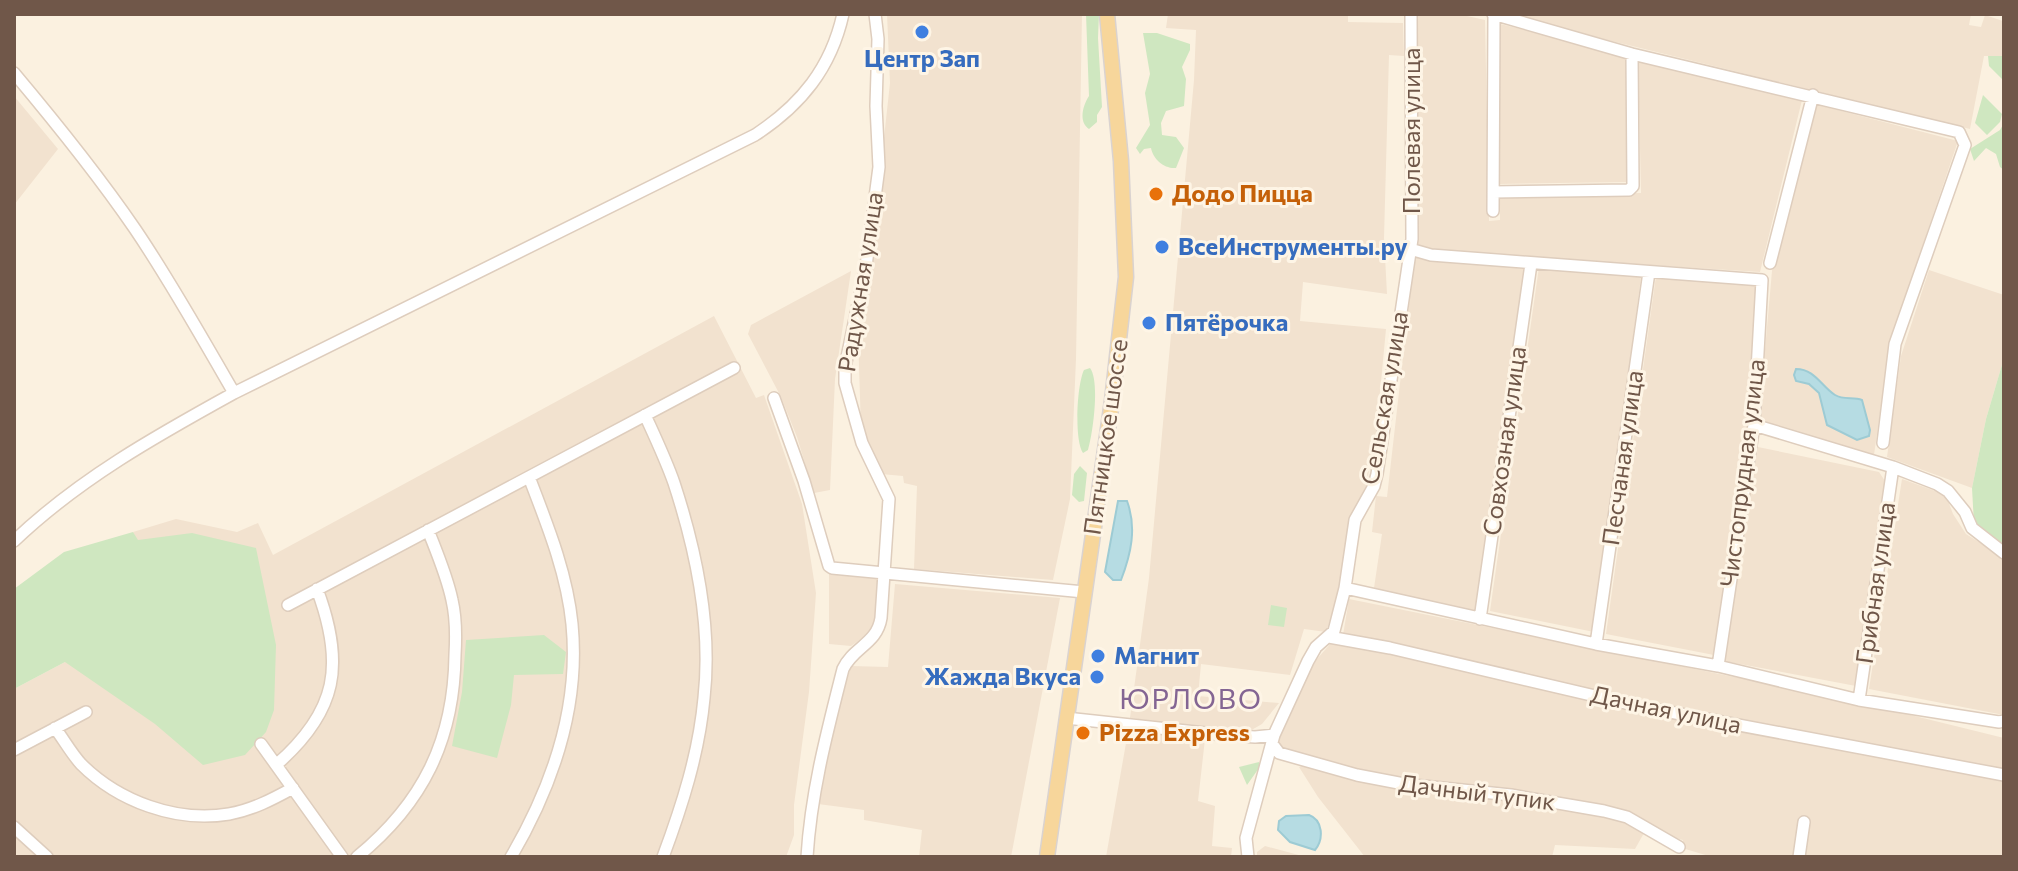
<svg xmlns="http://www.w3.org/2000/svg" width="2018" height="871" font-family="Commissioner,sans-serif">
	<rect width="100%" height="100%" fill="#fbf1e0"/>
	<path fill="#f2e2cf" d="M887,14H1082L1076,359L1070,499L1053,580L914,569L917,486L904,483L903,476L881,474L861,430L858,333L870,266L890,83Z
		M1168,14H1348V22L1403,23L1404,56L1389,55L1384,238L1387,294L1303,282L1300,321L1386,329L1376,434L1366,486L1353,513L1341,588L1326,632L1304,629L1290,675L1201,664L1198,696L1279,703L1262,724L1248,732L1130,718L1149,578L1194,80L1196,30L1166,28Z
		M1416,14H1458L1485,20L1489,221L1500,220V196L1641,193L1638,58L1802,100L1760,272L1429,251L1417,247Z
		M1502,14H1971L1969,25L1981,27L1985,15L2003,21L2004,17V56H1984L1970,129Z
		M1496,23L1627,55L1629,182L1499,184Z
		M14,96L58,149L14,205Z
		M1814,104L1958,141L1890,342L1874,455L1762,422L1759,417L1772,271Z
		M1420,256L1524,269L1477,613L1374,588L1382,534L1372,532L1376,496L1387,497L1414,261Z
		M1539,267L1641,277L1594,632L1490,611Z
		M1929,270L2004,295V358L1986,419L1972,488L1887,457L1901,356Z
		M851,271L835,379L830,490L814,493L797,437L781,397L748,334L751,325Z
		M1656,276L1757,285L1755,361L1748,425L1714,655L1606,634Z
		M714,316L756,398L764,395L802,504L816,593L809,692L794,805V835L786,857H14V689L65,662L137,541L133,532L176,519L237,532L258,523L273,555Z
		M1758,447L1879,472L1887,484L1856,686L1724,661Z
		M1902,479L1938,492L1947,498L1953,514L1966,534L2004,558V715L1869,689Z
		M829,574L878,579L875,629L851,646L829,644Z
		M895,584L1060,598L1011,857H919L922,830L864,820V810L818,804L823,762L851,666L888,667Z
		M1349,599L1858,702L2004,738V773L1677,710L1343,635Z
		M1332,642L2004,778V857H1712L1682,848L1683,840L1661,834L1638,821L1632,812L1414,781L1341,767L1282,747L1278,742L1305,679L1317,659Z
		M1129,726L1202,735L1205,739L1198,801L1215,806L1212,846L1232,848L1231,857H1106Z
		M1302,766L1358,779L1558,807L1628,822L1644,833L1635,849L1555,845L1552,857H1365L1318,797L1299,767Z
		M1265,846L1306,857H1257V852Z"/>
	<path fill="#cfe7c0" d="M1086,14H1099L1098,38L1102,107L1097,115V122L1089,129C1078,122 1083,105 1089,96Z
		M1143,33H1157L1190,44V50L1182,67L1186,79L1184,106L1166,111L1161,123L1162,135L1176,137L1184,148L1176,168C1164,169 1153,159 1151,148L1144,149L1140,154L1136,148L1150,125L1145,93L1150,74Z
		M1988,56H2004V81L1989,66Z
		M1983,95L2002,114L2000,122L1987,135L1975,123Z
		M2004,123V170L2000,167L1996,154L1986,148L1974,161L1970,149L2000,130Z
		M2004,358V548L1974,524L1972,488L1986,419Z
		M1090,368C1100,381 1093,433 1088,450L1083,453C1074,440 1077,384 1084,370Z
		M1080,466L1087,473L1084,501L1079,502L1072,495L1074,474Z
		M133,532L138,540L192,533L256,548L276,645L274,710L266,732L245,755L203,765L155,724L65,662L14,689V589L64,552Z
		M1271,605L1287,608L1284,627L1268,625Z
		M544,635L566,652L563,674L514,675L511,705L497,758L452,746L462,692L466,640Z
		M1259,762V768L1247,785L1239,767Z"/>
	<path fill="#b6dce3" stroke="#9dcbd4" stroke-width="2" d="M1796,369C1815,369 1821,386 1835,395C1843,400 1853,397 1862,400L1870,430L1869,436L1857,440L1827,425L1819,393L1809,384L1796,381L1794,375Z
		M1118,501H1127C1137,528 1131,554 1121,580H1113L1105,572Z
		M1309,815C1323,820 1324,839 1315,850L1290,842L1278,830L1279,821L1286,816Z"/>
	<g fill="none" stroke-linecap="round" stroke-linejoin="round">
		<g stroke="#decdbd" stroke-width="14">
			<path id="minor" d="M1493,14L1632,54L1959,132L1965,145L1895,344L1883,443
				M14,73C56,123 98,175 135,229C171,282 202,338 234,393
				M1493,192L1629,190L1633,186L1632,54
				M1493,211L1494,16
				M1410,249L1431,255L1762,280L1754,425L1718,666
				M1770,263L1813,95
				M774,398L804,481L829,566L832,568L1084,592
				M645,415C655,437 666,460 674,483C696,550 712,627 704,698C699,753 682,806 663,857
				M1754,425L1893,467L1937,484L1948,491L1965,512L1972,528L2004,553
				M14,541C79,479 156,436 234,393L755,135C801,105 831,68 843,14
				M1345,588L1596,644L1718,666L1859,700L1999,722L2004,721
				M288,605L734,368
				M1480,619L1531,264
				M1329,637L1390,648L1638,706L2004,775
				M1596,644L1649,272
				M1859,700L1893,467
				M1066,718L1224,735L1255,737L1274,735
				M55,728C64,740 71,753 81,764C118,801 176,823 229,814C252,810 273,799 293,788
				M261,744L342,857
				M1273,745L1279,753L1357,775L1404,784L1511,795L1604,811L1627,817L1679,847
				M14,750L86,712
				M276,765C338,711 345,664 317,589
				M14,827L47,857
				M357,857C423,803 454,740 455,655C456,638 456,617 452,600C447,576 437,553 428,530
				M511,857C552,787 580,706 572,624C567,573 547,524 529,477
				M807,857C811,792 827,732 843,669C853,647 877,644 881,618L889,499L862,443L845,383V367L866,266L879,167L876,106L878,39L875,14
				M1248,857L1246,838L1274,735L1308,661L1316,647L1334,631L1345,588L1355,520L1374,486L1377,474L1412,239L1411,14
				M1799,857L1804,822"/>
		</g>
		<g stroke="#dad3d0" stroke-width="17">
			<path id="major" d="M1047,857L1112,401L1126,277L1121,161L1107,14"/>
		</g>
		<use href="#minor" stroke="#fff" stroke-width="11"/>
		<use href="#major" stroke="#f7d69b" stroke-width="14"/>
	</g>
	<g fill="#3f7fe0" stroke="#fef5e6" stroke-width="3">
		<circle cx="922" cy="32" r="8"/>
		<circle cx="1162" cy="247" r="8"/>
		<circle cx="1149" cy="323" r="8"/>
		<circle cx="1098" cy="656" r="8"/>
		<circle cx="1097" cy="677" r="8"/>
	</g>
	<g fill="#e8710a" stroke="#fef5e6" stroke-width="3">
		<circle cx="1156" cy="194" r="8"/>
		<circle cx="1083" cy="733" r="8"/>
	</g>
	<g text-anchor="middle" stroke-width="6" stroke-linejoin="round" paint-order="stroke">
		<g font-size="24" font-weight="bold" fill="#366cbe" stroke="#fef5e6" text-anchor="start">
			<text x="922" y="67" text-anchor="middle">Центр Зап</text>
			<text x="1178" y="255">ВсеИнструменты.ру</text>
			<text x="1165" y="331">Пятёрочка</text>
			<text x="1114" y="664">Магнит</text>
			<text x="1081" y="685" text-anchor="end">Жажда Вкуса</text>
		</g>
		<g font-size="24" fill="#705749" stroke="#fef5e6">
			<text transform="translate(1412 131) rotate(-90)" y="8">Полевая улица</text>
			<text transform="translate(861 282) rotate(-81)" y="8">Радужная улица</text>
			<text transform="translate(1385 398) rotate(-80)" y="8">Сельская улица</text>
			<text transform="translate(1106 437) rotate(-82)" y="8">Пятницкое шоссе</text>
			<text transform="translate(1505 441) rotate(-82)" y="8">Совхозная улица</text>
			<text transform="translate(1623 458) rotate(-82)" y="8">Песчаная улица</text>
			<text transform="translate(1743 473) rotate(-83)" y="8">Чистопрудная улица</text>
			<text transform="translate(1876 583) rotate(-82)" y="8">Грибная улица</text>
			<text transform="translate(1666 710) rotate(12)" y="8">Дачная улица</text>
			<text transform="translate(1477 793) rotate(7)" y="8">Дачный тупик</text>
		</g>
		<g font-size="24" font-weight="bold" fill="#c56008" stroke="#fef5e6" text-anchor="start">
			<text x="1172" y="202">Додо Пицца</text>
			<text x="1099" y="741">Pizza Express</text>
		</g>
		<g font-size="28" letter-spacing="2" fill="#846593" stroke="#fef5e6">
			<text x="1191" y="709">ЮРЛОВО</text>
		</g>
	</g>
	<rect width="2018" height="871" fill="none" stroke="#705749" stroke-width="32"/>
</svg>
